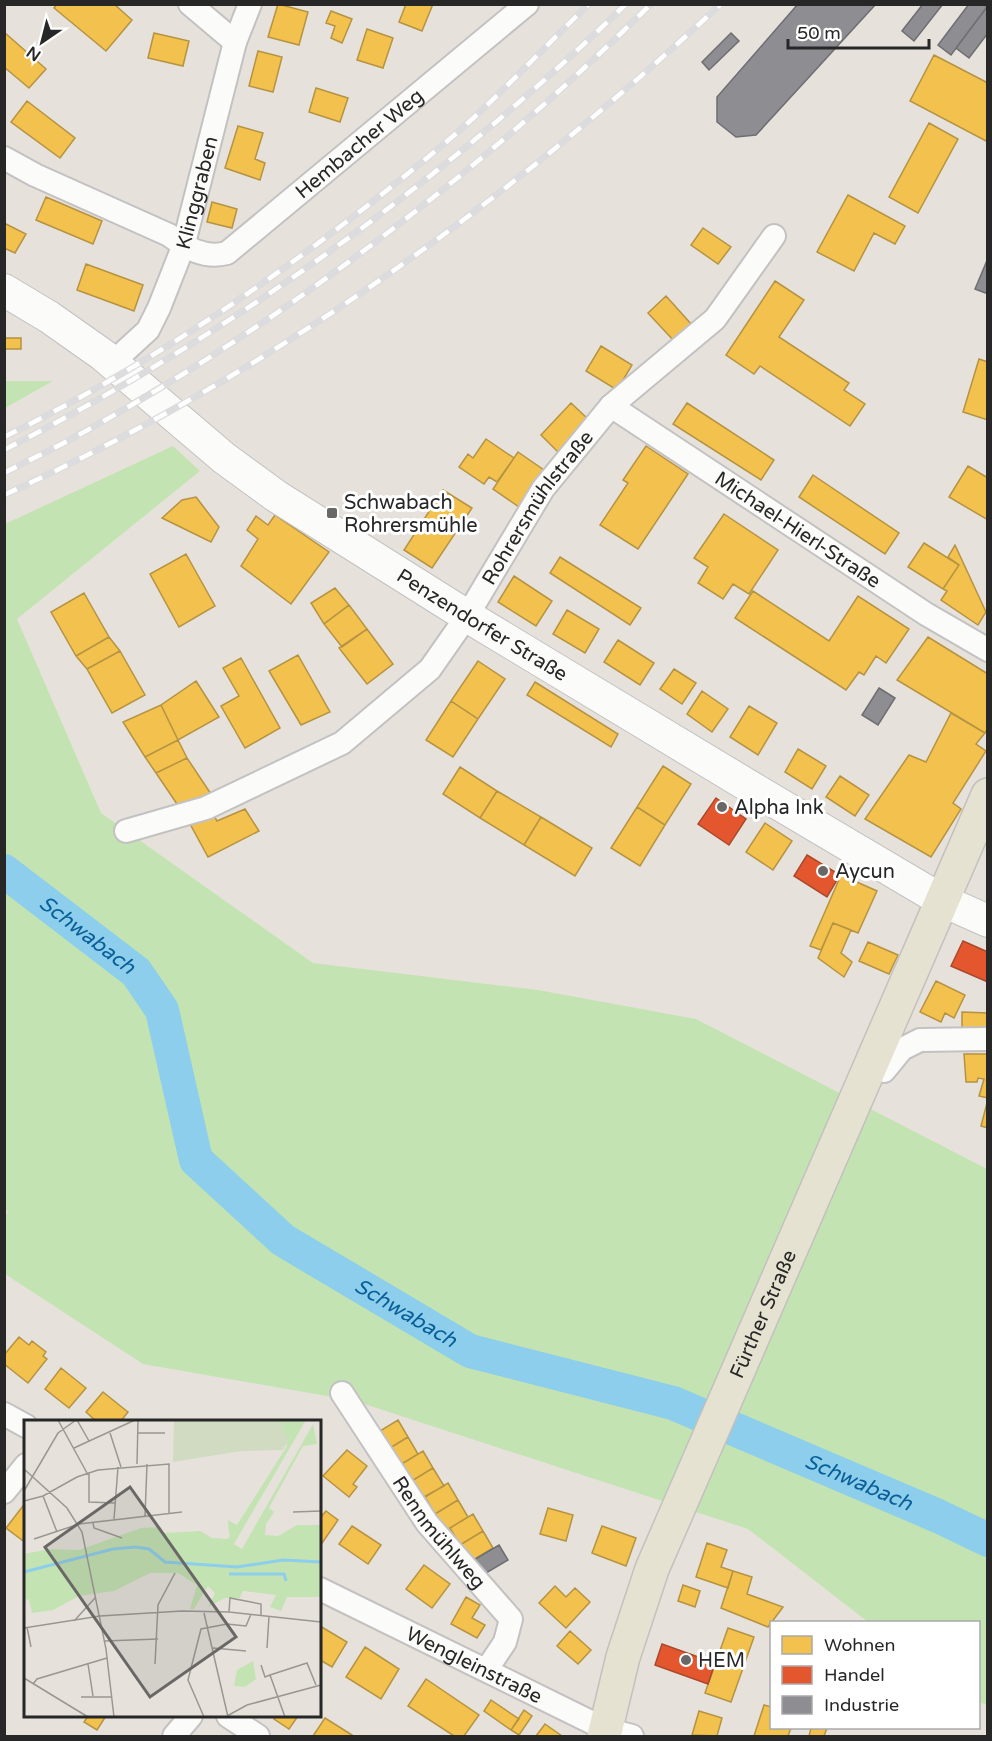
<svg xmlns="http://www.w3.org/2000/svg" width="992" height="1741" font-family="'Varela Round',sans-serif">
	<rect width="100%" height="100%" fill="#e6e2db"/>
	<path fill="#c4e3b2" d="M5,381H53L5,408Z
		M173,446L200,471L17,619L101,813L313,963L538,990L696,1019L987,1169V1705L979,1702L978,1622H868L748,1529L355,1401L143,1364L5,1274L4,1218L8,1211L4,1209L5,524Z"/>
	<path fill="#f2c14e" stroke="#b59342" stroke-width="1.5" d="M57,4H114L132,20L106,51L54,8Z
		M278,4L308,12L299,45L268,37Z
		M406,4H433L422,31L399,22Z
		M331,11L352,19L342,43L331,38L335,26L326,23Z
		M367,29L393,38L383,68L357,60Z
		M4,32L46,69L29,88L4,67Z
		M154,33L189,41L183,66L148,58Z
		M258,51L282,57L273,92L249,86Z
		M934,55L988,83V142L910,101Z
		M316,88L348,98L340,122L309,112Z
		M27,101L75,138L60,158L11,122Z
		M929,123L958,139L918,213L889,197Z
		M238,126L263,133L255,159L265,163L260,180L225,168Z
		M848,195L905,226L895,244L874,233L854,271L817,252Z
		M46,197L102,221L93,244L36,220Z
		M212,202L237,209L232,228L207,222Z
		M4,223L26,234L15,253L4,248Z
		M703,228L731,247L718,264L691,245Z
		M86,264L143,285L134,311L77,290Z
		M775,281L804,300L779,337L849,383L844,390L865,404L850,426L760,366L754,374L726,355Z
		M666,296L692,325L674,341L648,313Z
		M4,338H21V349H4Z
		M601,346L632,365L617,390L586,371Z
		M979,359L988,362V420L963,412Z
		M571,403L588,419L558,452L541,435Z
		M687,403L774,460L761,480L673,424Z
		M486,439L514,458L497,482L489,477L484,484L459,467L468,454L473,458Z
		M646,446L688,474L638,549L600,525L628,483L623,480Z
		M518,452L544,470L519,507L493,489Z
		M968,466L988,478V520L949,497Z
		M813,475L899,533L885,554L799,497Z
		M443,490L472,508L432,568L404,550Z
		M196,497L219,527L211,542L162,518L182,500Z
		M724,514L778,550L749,594L733,584L723,599L698,583L708,567L694,558Z
		M275,515L329,552L291,604L241,566L258,539L247,530L256,516L268,525Z
		M924,543L959,565L943,589L908,567Z
		M955,545L986,612L978,625L941,600L947,591L943,589L959,565L948,557Z
		M186,554L215,606L179,627L150,574Z
		M560,557L641,608L630,625L550,573Z
		M514,576L552,601L536,626L498,602Z
		M335,588L349,605L324,624L311,603Z
		M753,591L829,641L858,596L909,629L886,663L876,656L864,675L859,672L846,690L735,618Z
		M84,593L109,637L76,656L51,612Z
		M349,605L367,629L342,647L324,624Z
		M567,610L599,629L585,653L553,634Z
		M367,629L393,664L367,684L339,648Z
		M109,637L120,651L87,669L76,656Z
		M928,637L988,674V728L985,733L897,680Z
		M618,640L654,663L640,685L604,662Z
		M120,651L145,695L112,713L87,669Z
		M298,655L330,712L301,725L269,671Z
		M241,658L280,728L245,748L221,706L239,696L223,668Z
		M478,661L505,679L478,719L451,701Z
		M674,669L696,683L682,704L660,689Z
		M196,681L219,717L178,740L161,705Z
		M535,682L618,734L611,747L527,695Z
		M702,691L728,709L712,732L687,714Z
		M451,701L478,719L453,757L426,740Z
		M161,705L178,740L145,757L123,722Z
		M749,706L777,723L758,755L730,737Z
		M951,713L985,733L976,744L986,751L953,803L961,809L931,857L865,819L909,755L926,762Z
		M178,740L187,758L156,773L145,757Z
		M798,749L826,766L812,789L785,772Z
		M187,758L211,794L179,807L156,773Z
		M663,766L691,784L665,825L637,807Z
		M460,767L497,791L480,818L443,794Z
		M840,776L869,795L855,816L826,797Z
		M497,791L541,817L524,845L480,818Z
		M637,807L665,825L640,866L611,848Z
		M245,809L259,831L208,857L189,822L212,812L217,821Z
		M541,817L592,848L575,876L524,845Z
		M765,823L792,841L773,870L746,852Z
		M841,875L877,891L858,933L833,923L821,950L810,946Z
		M833,923L851,930L841,953L852,962L844,977L818,958Z
		M868,942L898,955L889,974L859,961Z
		M936,981L965,995L954,1018L945,1013L941,1022L920,1012Z
		M962,1012L988,1013V1030H962Z
		M964,1054H988V1098L979,1096L984,1079L978,1078L977,1082H966Z
		M988,1099V1128L981,1126Z
		M19,1337L29,1345L32,1341L46,1352L43,1356L47,1359L28,1383L4,1364V1355Z
		M61,1368L86,1388L69,1408L45,1389Z
		M103,1392L128,1412L120,1422H97L86,1412Z
		M398,1420L408,1437L385,1451L375,1434Z
		M408,1437L418,1454L395,1468L385,1451Z
		M347,1450L367,1466L353,1484L357,1487L349,1497L323,1476Z
		M423,1451L433,1468L410,1482L400,1465Z
		M433,1468L444,1486L420,1499L410,1482Z
		M448,1483L458,1500L435,1514L425,1497Z
		M458,1500L468,1517L445,1531L435,1514Z
		M26,1502V1543L6,1528Z
		M548,1508L573,1515L566,1541L540,1534Z
		M326,1511L338,1520L320,1546V1518Z
		M473,1514L483,1531L460,1545L450,1528Z
		M352,1526L381,1545L368,1564L339,1544Z
		M602,1526L636,1538L626,1566L592,1553Z
		M483,1531L493,1548L470,1562L460,1545Z
		M707,1543L727,1550L721,1567L733,1571L728,1588L696,1577Z
		M424,1565L450,1584L432,1608L406,1589Z
		M733,1571L752,1577L747,1594L783,1607L768,1627L721,1608Z
		M683,1585L700,1591L695,1607L678,1601Z
		M555,1586L566,1597L575,1588L590,1602L566,1628L539,1603Z
		M466,1597L480,1605L472,1618L485,1625L477,1638L451,1624Z
		M320,1626L347,1642L332,1667L320,1660Z
		M728,1628L754,1637L731,1702L705,1693Z
		M570,1631L591,1650L578,1664L557,1646Z
		M365,1647L399,1669L381,1699L346,1677Z
		M426,1679L479,1715L464,1736H454L408,1706Z
		M491,1700L519,1719L511,1730L484,1711Z
		M764,1705L772,1707V1728H791L788,1736H754Z
		M524,1710L532,1716L519,1735L511,1730Z
		M699,1711L722,1718L717,1736L692,1735Z
		M88,1716H106L97,1730L84,1722Z
		M276,1716H298L289,1729L274,1719Z
		M325,1718L352,1735L351,1736H313Z
		M545,1724L562,1736H536Z
		M811,1728H827L824,1736H809Z"/>
	<path fill="#e4572e" stroke="#ab492c" stroke-width="1.5" d="M716,798L746,819L729,845L698,824Z
		M807,855L840,875L827,897L794,876Z
		M963,941L988,952V982L951,966Z
		M662,1644L715,1663L708,1684L655,1665Z"/>
	<path fill="#8d8d92" stroke="#6e6e72" stroke-width="1.5" d="M798,4H876L756,135L736,137L717,122V97Z
		M923,4H943L914,41L902,31Z
		M969,4H984L987,7L951,55L938,45Z
		M987,7L988,33L969,58L956,48Z
		M731,33L739,41L709,70L702,62Z
		M988,258V294L975,289Z
		M879,688L895,698L878,725L862,715Z
		M499,1545L508,1560L481,1576L472,1561Z"/>
	<g fill="none" stroke-linecap="round" stroke-linejoin="round">
		<path stroke="#8cceeb" stroke-width="34" id="s1" d="M4,871L136,972L162,1010L196,1160L283,1240L470,1351L673,1403L938,1516L988,1540"/>
		<g stroke="#c3c1c1" stroke-width="26">
			<g id="street">
				<path d="M190,4L235,42"/>
				<path id="s2" d="M4,158L35,175L169,235C187,248 204,259 227,253L527,4"/>
				<path id="s3" d="M112,363L148,330L159,308L183,247L235,42L250,4"/>
				<path id="s4" d="M611,406L926,614L988,650"/>
				<path id="s5" d="M126,831L206,808L342,743L430,669L467,616L543,489L611,406L715,319L774,236"/>
				<path d="M884,1071L902,1049L920,1040L988,1039"/>
				<path id="s6" d="M342,1393L427,1523L511,1619L505,1642L487,1669"/>
				<path d="M4,1414L26,1426"/>
				<path d="M4,1492L26,1465"/>
				<path id="s7" d="M320,1589L605,1729L632,1736"/>
				<path d="M228,1716L258,1736"/>
				<path d="M174,1736L191,1716"/>
			</g>
		</g>
		<g stroke="#c3c1c1" stroke-width="34">
			<g id="secondary">
				<path id="s8" d="M4,290L49,317L103,355L224,458L276,496L467,616L762,794L943,901L988,921"/>
			</g>
		</g>
		<g stroke="#c3c1bf" stroke-width="36">
			<g id="primary">
				<path id="s9" d="M604,1736L623,1657L652,1569L988,795"/>
			</g>
		</g>
		<use href="#street" stroke="#fbfbfa" stroke-width="22"/>
		<use href="#secondary" stroke="#fbfbfa" stroke-width="32"/>
		<use href="#primary" stroke="#e6e2d1" stroke-width="33"/>
		<g stroke="#dcdbdd" stroke-width="7">
			<path id="rail" d="M4,437C163,359 310,256 445,143C494,102 542,49 589,4
				M4,450C231,334 443,182 626,4
				M4,473C27,461 51,450 73,438C278,327 486,168 651,4
				M4,495C270,374 508,202 721,4"/>
		</g>
		<use href="#rail" stroke="#fff" stroke-width="4.5" stroke-dasharray="14" stroke-linecap="butt"/>
	</g>
	<g fill="#6a6866" stroke="#fff" stroke-width="2">
		<rect x="326" y="507" width="12" height="12" rx="3"/>
		<circle cx="722" cy="807" r="6"/>
		<circle cx="823" cy="871" r="6"/>
		<circle cx="686" cy="1660" r="6"/>
	</g>
	<g text-anchor="middle" stroke-width="6" stroke-linejoin="round" paint-order="stroke">
		<g font-size="20" fill="#272727" stroke="#fff">
			<text dy="7" stroke="none"><textPath href="#s2" startOffset="417">Hembacher Weg</textPath></text>
			<text dy="7" stroke="none"><textPath href="#s3" startOffset="195">Klinggraben</textPath></text>
			<text dy="7" stroke="none"><textPath href="#s5" startOffset="543">Rohrersmühlstraße</textPath></text>
			<text dy="7" stroke="none"><textPath href="#s4" startOffset="224">Michael-Hierl-Straße</textPath></text>
			<text dy="7" stroke="none"><textPath href="#s8" startOffset="585">Penzendorfer Straße</textPath></text>
			<text dy="7" stroke="none"><textPath href="#s9" startOffset="452">Fürther Straße</textPath></text>
			<text dy="7" stroke="none"><textPath href="#s6" startOffset="170">Rennmühlweg</textPath></text>
			<text dy="7" stroke="none"><textPath href="#s7" startOffset="172">Wengleinstraße</textPath></text>
		</g>
		<g font-size="20" fill="#272727" stroke="#fff" text-anchor="start">
			<text x="344" y="509">Schwabach<tspan x="344" dy="23">Rohrersmühle</tspan></text>
			<text x="734" y="814">Alpha Ink</text>
			<text x="835" y="878">Aycun</text>
			<text x="698" y="1667">HEM</text>
		</g>
		<g font-size="21" font-style="italic" fill="#095f99" stroke="#fff">
			<text dy="7" stroke="none"><textPath href="#s1" startOffset="105">Schwabach</textPath></text>
			<text dy="7" stroke="none"><textPath href="#s1" startOffset="627">Schwabach</textPath></text>
			<text dy="7" stroke="none"><textPath href="#s1" startOffset="1113">Schwabach</textPath></text>
		</g>
	</g>
	<g transform="translate(24 1420)">
		<rect width="297" height="297" fill="#e6e2db"/>
		<path d="M256,0H282L210,124L218,129L289,4L293,24L279,26L245,88L250,92L242,104L241,115L254,116L273,105H297V177H263L257,191L246,187L252,175L219,171L216,178H201L184,187L191,173L184,166L170,189H166L173,165L154,153H126L90,171L55,176L29,190L8,193L5,180L0,179V134L26,129L55,130L117,108L137,107L138,113L176,111L188,118L204,119L208,112L205,115L204,100L213,105L263,26ZM229,241L232,259L221,267L210,266L213,250Z" fill="#c4e3b2"/>
		<path d="M150,0H256L264,21L259,30L217,31L149,42Z" fill="#d1dbc2"/>
		<path fill="none" stroke="#8cceeb" stroke-width="3" d="M0,152L89,129L112,127L125,129L141,142L213,147L259,140L297,142M205,154H260L262,161"/>
		<path fill="none" stroke="#9a9793" stroke-width="1.5" d="M34,0L63,53M53,0L65,21M86,13L97,47M113,13H141M50,28L111,0M113,44L114,0M0,49L43,88L58,112L82,229L90,297M65,52V82L91,83M0,71L34,13L52,0M19,76L33,112M0,81L19,76L53,57L74,50L145,44V94M269,92L297,91M121,96L123,44M90,99L94,47M69,103L70,108L98,118M10,119L55,104L158,92M205,192L206,178L237,184V195M180,193L204,297M50,201L71,178M3,207L7,227M0,208L76,196L158,191L205,192L297,202M81,221L134,219M189,228L222,231M243,228L245,196M64,244L69,276M131,244L134,185L151,153M237,245L241,257L246,255M0,258L64,297M9,264L13,259L83,238M57,277H88M203,296L223,285L297,265M180,297L164,260L177,209L203,204L222,206L227,194M261,297L246,255L283,243L292,265"/>
		<path fill="#6a6866" fill-opacity="0.15" stroke="#6a6866" stroke-width="3" d="M106,67L212,217L126,277L21,127Z"/>
		<rect width="297" height="297" fill="none" stroke="#272727" stroke-width="3"/>
	</g>
	<rect width="992" height="1741" fill="none" stroke="#272727" stroke-width="12"/>
	<rect x="770" y="1621" width="210" height="108" fill="#ffffff" stroke="#a9a9a9" stroke-width="1.5"/>
	<rect x="782" y="1636" width="30" height="18" fill="#f2c14e" stroke="#a9a9a9" stroke-width="1.5"/>
	<text x="824" y="1651" font-size="18" fill="#272727">Wohnen</text>
	<rect x="782" y="1666" width="30" height="18" fill="#e4572e" stroke="#a9a9a9" stroke-width="1.5"/>
	<text x="824" y="1681" font-size="18" fill="#272727">Handel</text>
	<rect x="782" y="1696" width="30" height="18" fill="#8d8d92" stroke="#a9a9a9" stroke-width="1.5"/>
	<text x="824" y="1711" font-size="18" fill="#272727">Industrie</text>
	<g transform="translate(42 42) rotate(215)" stroke="#ffffff" stroke-width="4.5" paint-order="stroke">
	<path d="M0-4.5L10 22L0 15L-10 22Z" fill="#272727"/>
	<text y="-9" font-size="16" font-weight="bold" text-anchor="middle" fill="#272727">N</text>
	</g>
	<path d="M788 39v9h141v-9" fill="none" stroke="#272727" stroke-width="3"/>
	<text x="797" y="39" font-size="18" fill="#272727" stroke="#ffffff" stroke-width="4.5" paint-order="stroke">50 m</text>
</svg>
